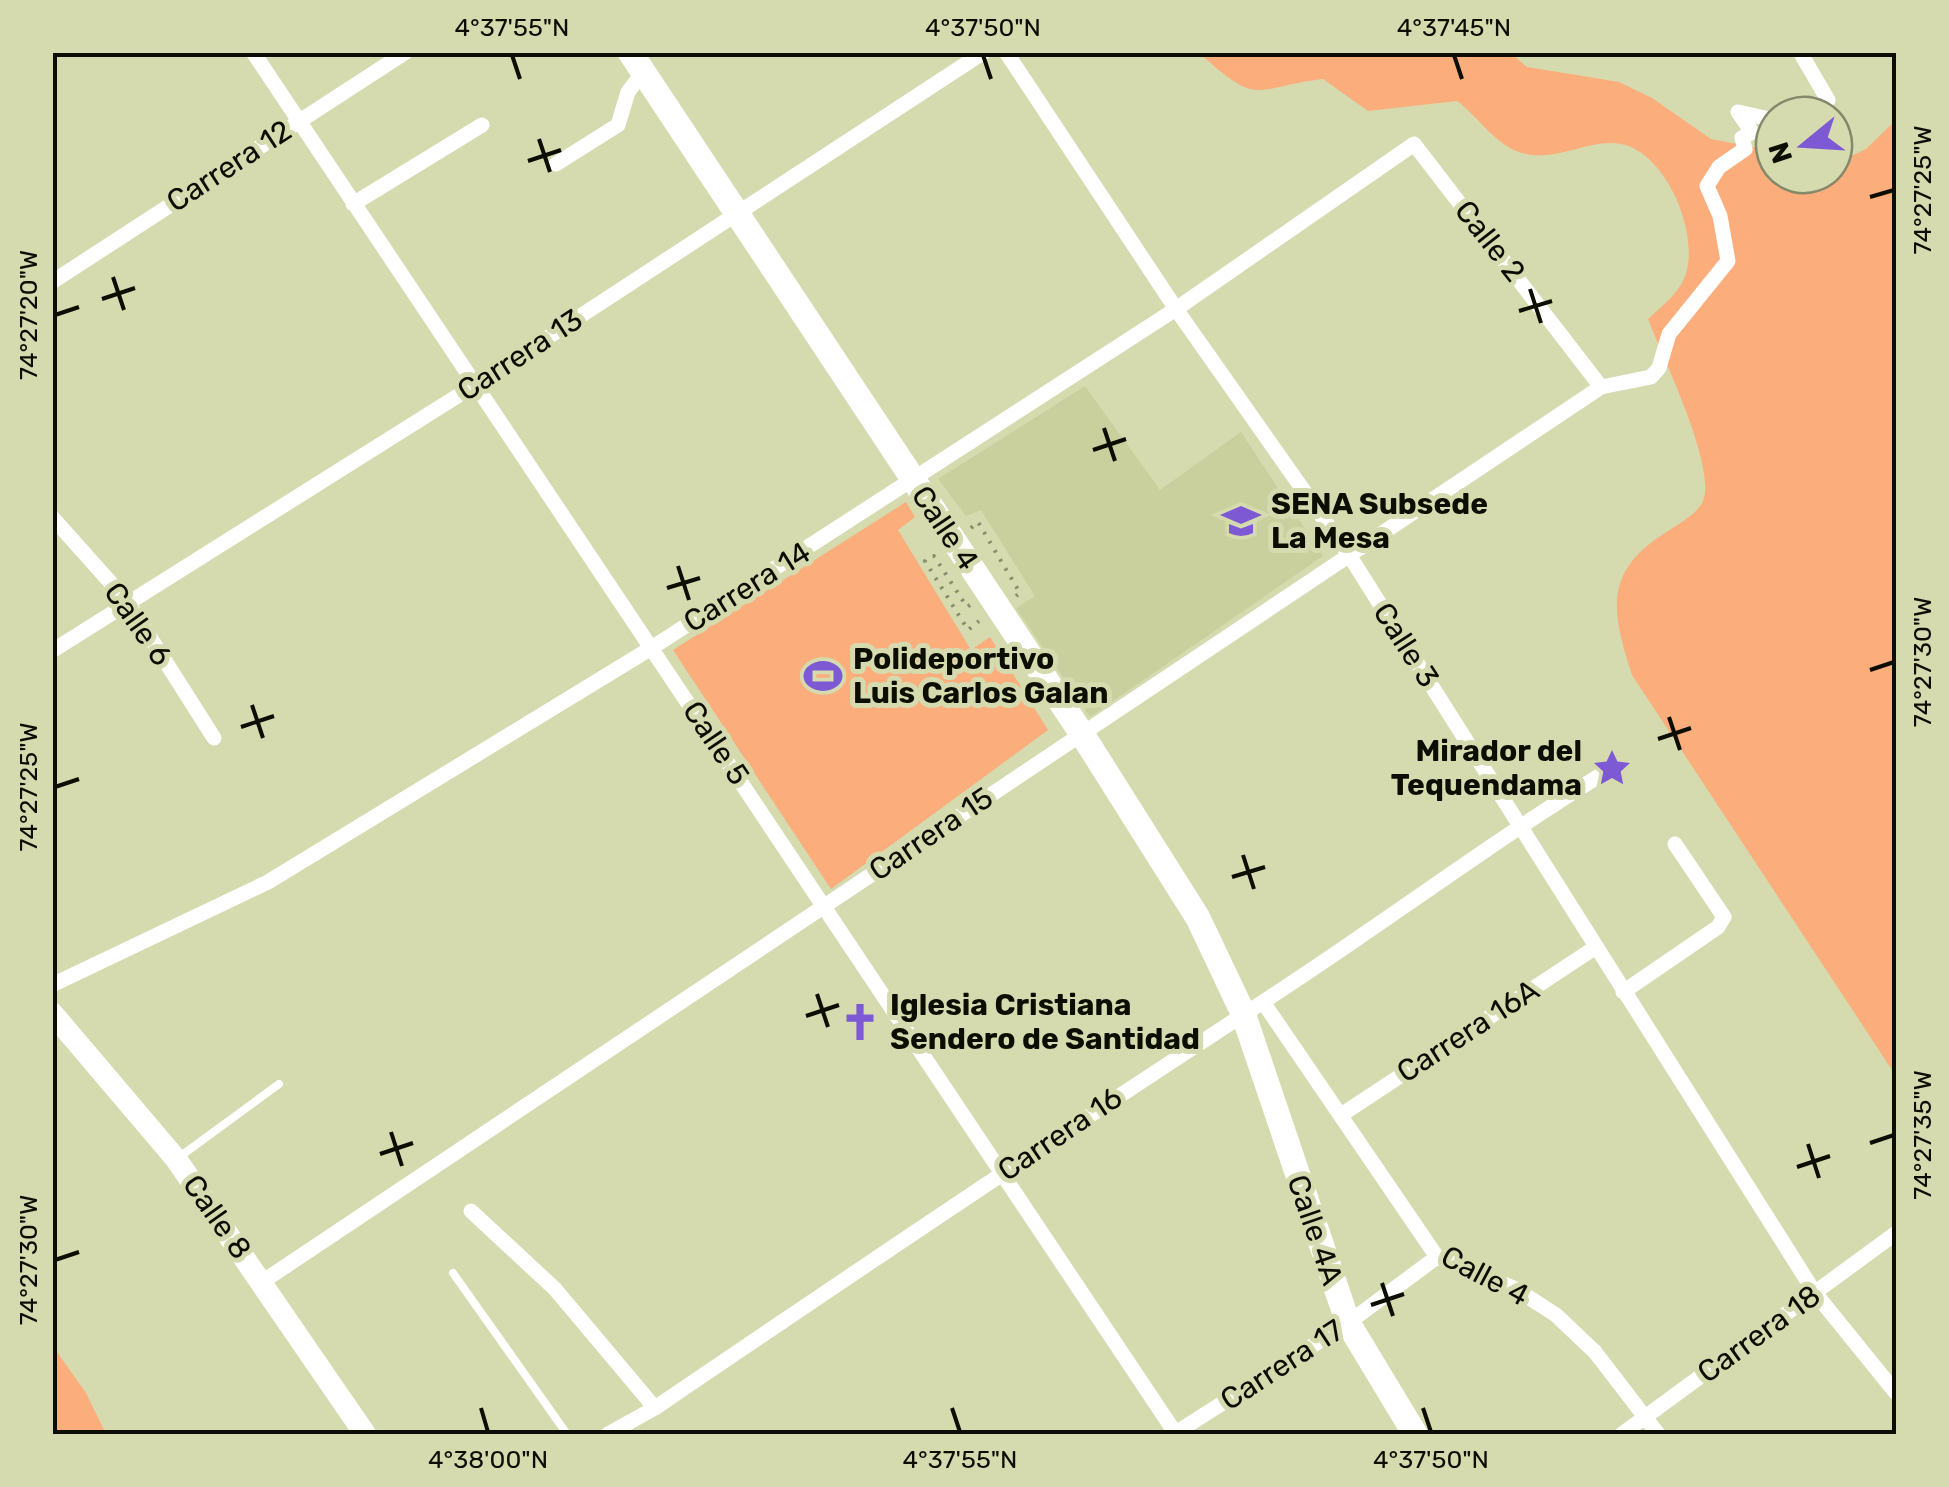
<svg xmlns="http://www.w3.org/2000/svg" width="1949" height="1487" font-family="Rubik,sans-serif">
	<rect width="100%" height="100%" fill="#d5daaf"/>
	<path fill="#cad09d" d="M1085,386L1160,490L1241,432L1323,556L1090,717L1016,608L1035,596L981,510L966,516L938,479Z"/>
	<path fill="#fbad7b" d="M1199,53H1511L1527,67L1619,82L1652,98L1711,139L1774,151V175H1834V164L1866,149L1896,120V1076L1632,675C1611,610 1603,571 1668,531C1679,524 1698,513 1703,501C1717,467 1662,356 1648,319C1661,307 1677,295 1684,279C1702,239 1668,153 1621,144C1588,138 1557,163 1522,153C1495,145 1480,118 1457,101L1368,111L1323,79C1250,88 1261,108 1199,53Z
		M906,502L915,517L898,530L971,650L990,637L1048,730L831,889L673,650Z
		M52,1345L86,1393L106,1434H53Z"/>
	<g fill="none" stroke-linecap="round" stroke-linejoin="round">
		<path stroke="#8a8d6e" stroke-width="4" stroke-dasharray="2.5 8" stroke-linecap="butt" d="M971,528L978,522L1020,593L1016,596
			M970,605L967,607L934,556L925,561L968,630L979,621"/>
		<path stroke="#fff" stroke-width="8" d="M178,1158L279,1084
			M453,1273L567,1434"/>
		<path stroke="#fff" stroke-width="15" d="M253,52L1176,1434
			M1006,52L1176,309L1349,555L1815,1293L1896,1393
			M1800,52L1828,100L1813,115
			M556,164L618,125L628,92L643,72
			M353,204L482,125
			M52,282L406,52
			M52,517L127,601L214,738
			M52,651L475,385L984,52
			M52,985L268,882L653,647L1176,309L1414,144L1601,387
			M1623,992L1718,927L1724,917L1675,844
			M1263,1002L1437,1257L1516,1289L1556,1315L1595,1352L1658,1434
			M1341,1115L1596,947
			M471,1211L555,1289L655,1408
			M262,1282L1601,387L1651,377L1659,368L1669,334L1728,261L1720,216L1707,186L1719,167L1745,149L1742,138L1752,132L1738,112L1774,120
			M608,1434L655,1408C858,1270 1061,1133 1266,1000C1383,924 1494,840 1612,768
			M1174,1434L1348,1323L1437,1257
			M1622,1434L1896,1233"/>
		<path stroke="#fff" stroke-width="22" d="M52,1013L176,1159L365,1434"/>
		<path stroke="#fff" stroke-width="25" d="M630,52L1082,734L1198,918L1243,1013L1348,1323L1415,1434"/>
	</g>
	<path fill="none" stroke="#0d0e02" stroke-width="4" d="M512,55L520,79M983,55L991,79M1454,55L1462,79M539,139L550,172M528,161L561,150M1870,197L1894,190M113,277L124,310M1530,289L1541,323M102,299L135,288M1519,311L1552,301M55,315L79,307M1104,428L1115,461M1093,450L1126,439M678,566L689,600M667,588L700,578M1870,670L1894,662M252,705L263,738M1669,717L1680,750M241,727L274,716M1658,739L1691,728M55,787L79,779M1243,855L1254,889M1232,877L1265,867M817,994L828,1027M806,1016L839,1005M391,1132L402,1166M1870,1143L1894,1135M1808,1144L1819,1178M380,1154L413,1143M1797,1167L1830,1156M55,1260L79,1252M1382,1283L1393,1316M1371,1305L1404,1294M481,1408L488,1432M952,1408L960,1432M1423,1408L1431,1432"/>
	<defs>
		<g id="university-bare" transform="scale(3)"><path d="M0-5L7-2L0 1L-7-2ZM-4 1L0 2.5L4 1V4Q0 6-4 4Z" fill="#7d59d3" stroke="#d5daaf" stroke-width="2.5" paint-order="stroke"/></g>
		<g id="stadium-bare" transform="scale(3)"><path d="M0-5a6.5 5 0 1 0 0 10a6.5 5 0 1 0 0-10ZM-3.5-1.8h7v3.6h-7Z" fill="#7d59d3" stroke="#d5daaf" stroke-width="2.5" paint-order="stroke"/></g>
		<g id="sight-bare" transform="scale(3)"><path d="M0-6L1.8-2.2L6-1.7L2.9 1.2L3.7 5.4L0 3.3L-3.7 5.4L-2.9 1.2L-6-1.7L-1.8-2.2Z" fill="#7d59d3" stroke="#d5daaf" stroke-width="2.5" paint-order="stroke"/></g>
		<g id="church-bare" transform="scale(3)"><path d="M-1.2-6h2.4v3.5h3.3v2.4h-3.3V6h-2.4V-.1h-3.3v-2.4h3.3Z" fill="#7d59d3" stroke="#d5daaf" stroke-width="2.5" paint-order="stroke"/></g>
	</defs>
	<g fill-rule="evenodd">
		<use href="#university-bare" x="1241" y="521"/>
		<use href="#stadium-bare" x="823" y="676"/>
		<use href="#sight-bare" x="1612" y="768"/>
		<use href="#church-bare" x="860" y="1022"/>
	</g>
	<g text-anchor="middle" stroke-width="10" stroke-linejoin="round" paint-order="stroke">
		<g font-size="30" fill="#0d0e02" stroke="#d5daaf">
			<text transform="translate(229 166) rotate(-33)" y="10">Carrera 12</text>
			<text transform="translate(1490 241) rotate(52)" y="10">Calle 2</text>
			<text transform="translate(520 355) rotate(-33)" y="10">Carrera 13</text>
			<text transform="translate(945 528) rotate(56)" y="10">Calle 4</text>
			<text transform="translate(747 587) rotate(-32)" y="10">Carrera 14</text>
			<text transform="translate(138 624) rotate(55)" y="10">Calle 6</text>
			<text transform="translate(1406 645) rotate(57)" y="10">Calle 3</text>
			<text transform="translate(716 743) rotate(56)" y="10">Calle 5</text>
			<text transform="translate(931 834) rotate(-34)" y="10">Carrera 15</text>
			<text transform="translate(1468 1031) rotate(-33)" y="10">Carrera 16A</text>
			<text transform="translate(1060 1134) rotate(-34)" y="10">Carrera 16</text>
			<text transform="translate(217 1217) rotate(55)" y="10">Calle 8</text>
			<text transform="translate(1315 1230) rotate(71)" y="10">Calle 4A</text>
			<text transform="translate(1485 1276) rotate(28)" y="10">Calle 4</text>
			<text transform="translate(1759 1334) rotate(-36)" y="10">Carrera 18</text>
			<text transform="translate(1282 1365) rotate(-33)" y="10">Carrera 17</text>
		</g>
		<g font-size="30" font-weight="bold" fill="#0d0e02" stroke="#d5daaf" text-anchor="start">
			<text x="1271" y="514">SENA Subsede<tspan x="1271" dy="34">La Mesa</tspan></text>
			<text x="853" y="669">Polideportivo<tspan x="853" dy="34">Luis Carlos Galan</tspan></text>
			<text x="1582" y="761" text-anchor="end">Mirador del<tspan x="1582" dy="34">Tequendama</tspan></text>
			<text x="890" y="1015">Iglesia Cristiana<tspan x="890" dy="34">Sendero de Santidad</tspan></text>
		</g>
	</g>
	<rect width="1949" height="1487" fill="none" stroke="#d5daaf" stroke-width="110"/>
	<g transform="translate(1804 145) rotate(252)"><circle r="48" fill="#d5daaf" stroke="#85886a" stroke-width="2.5"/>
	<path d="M0-8L18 38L0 25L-18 38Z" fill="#7d59d3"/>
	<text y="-15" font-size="28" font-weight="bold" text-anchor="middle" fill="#0d0e02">N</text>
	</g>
	<rect x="55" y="55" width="1839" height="1377" fill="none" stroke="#0d0e02" stroke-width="4"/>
	<g font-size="25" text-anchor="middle" fill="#0d0e02">
		<text x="512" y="36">4°37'55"N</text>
		<text x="983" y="36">4°37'50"N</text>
		<text x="1454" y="36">4°37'45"N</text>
		<text transform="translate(1922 190) rotate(-90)" y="9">74°27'25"W</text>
		<text transform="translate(28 315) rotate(-90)" y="9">74°27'20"W</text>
		<text transform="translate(1922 662) rotate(-90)" y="9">74°27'30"W</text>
		<text transform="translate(28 787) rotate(-90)" y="9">74°27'25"W</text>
		<text transform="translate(1922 1135) rotate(-90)" y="9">74°27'35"W</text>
		<text transform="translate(28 1260) rotate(-90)" y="9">74°27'30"W</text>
		<text x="488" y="1468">4°38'00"N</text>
		<text x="960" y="1468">4°37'55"N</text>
		<text x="1431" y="1468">4°37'50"N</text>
	</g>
</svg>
